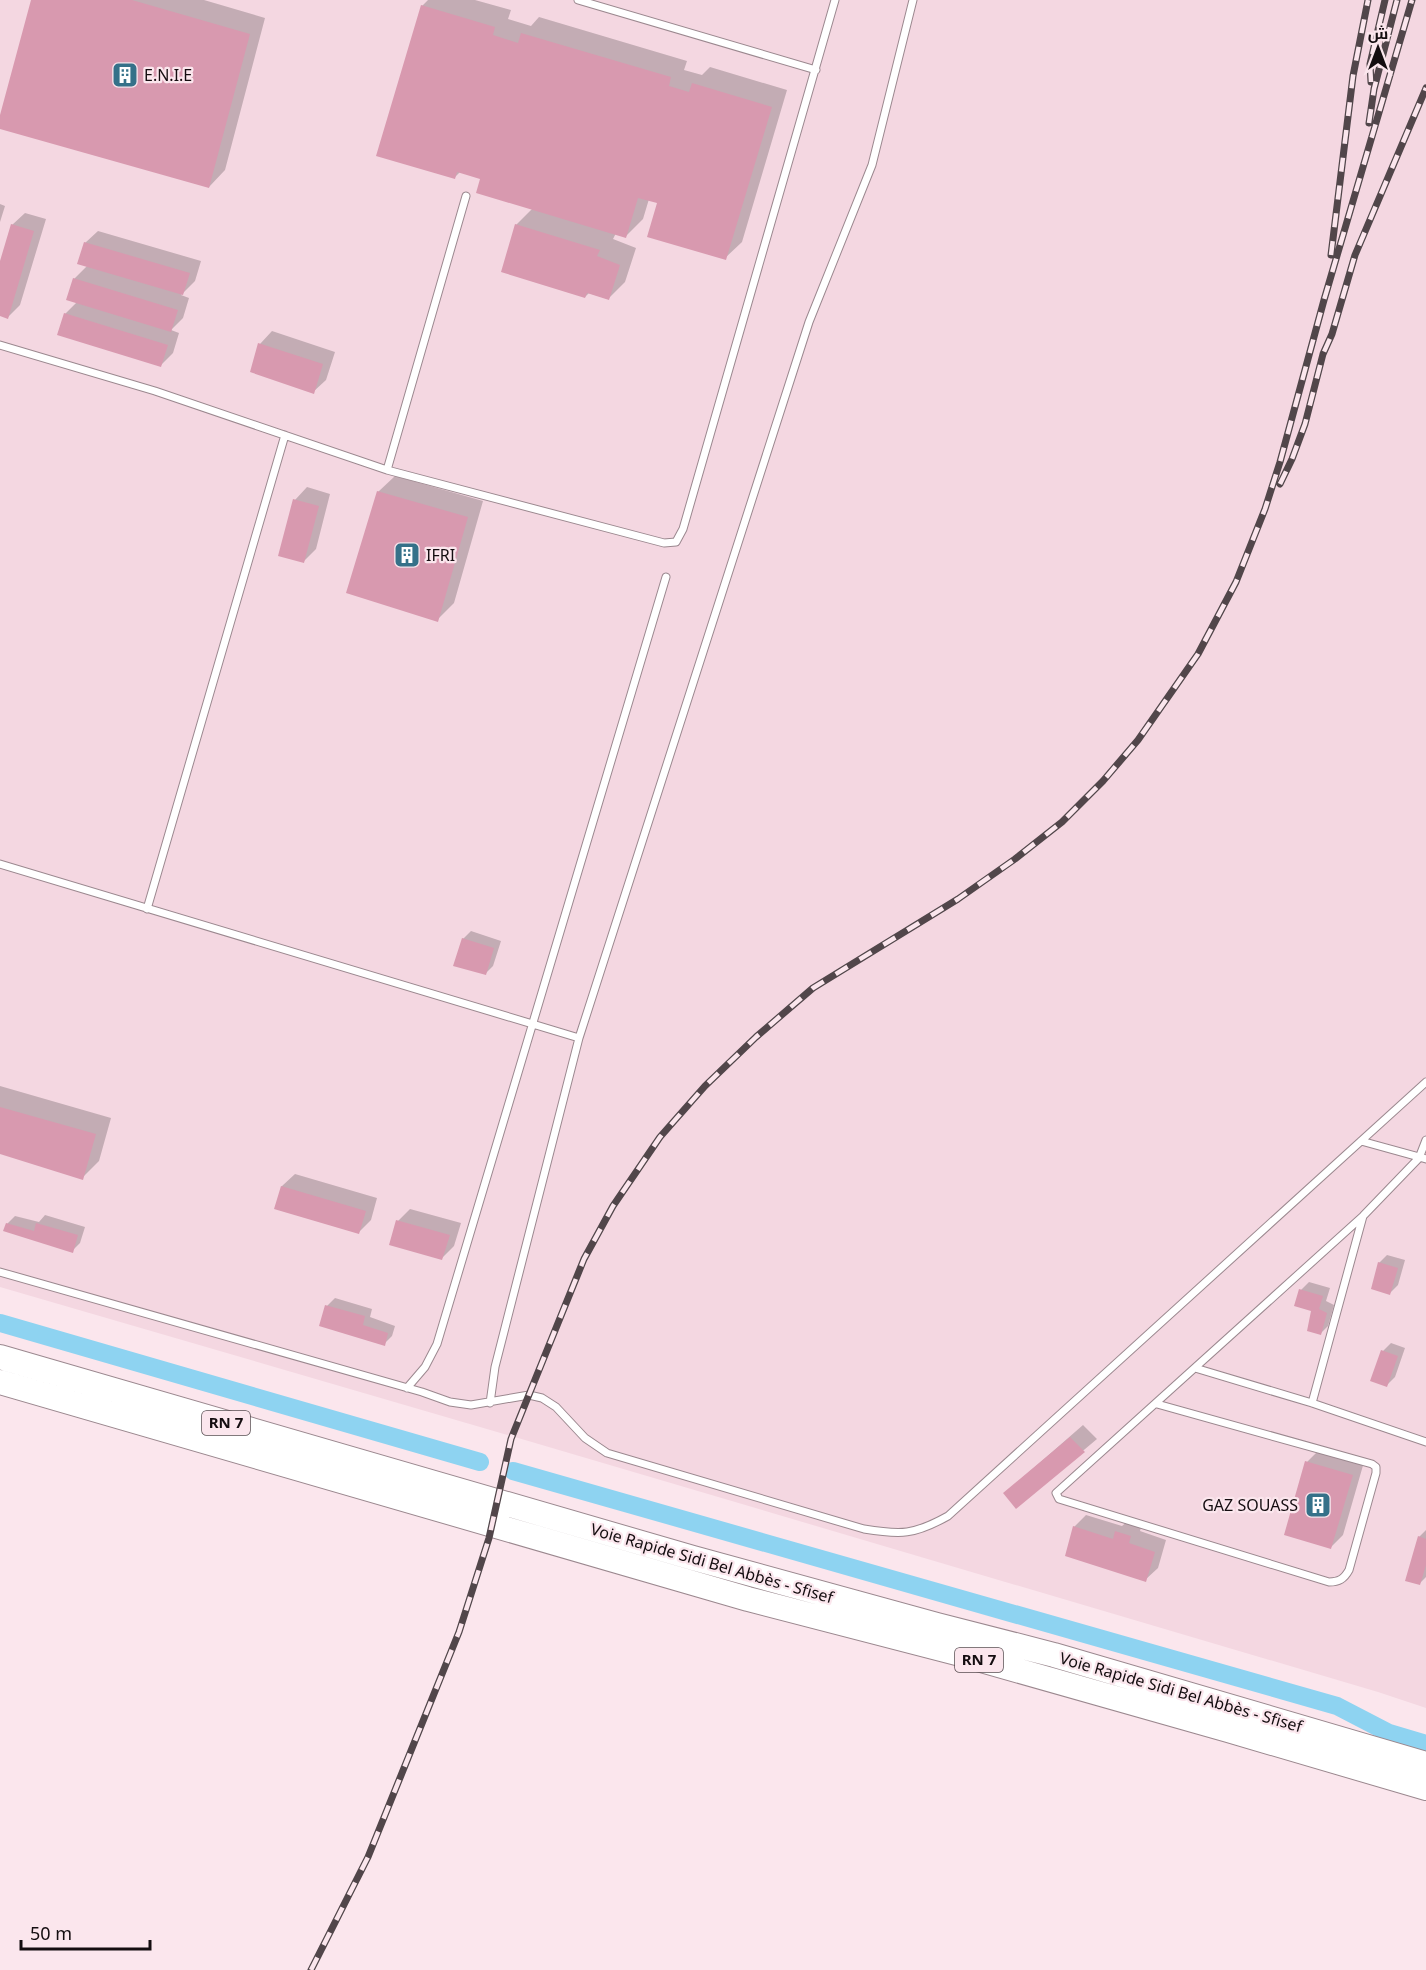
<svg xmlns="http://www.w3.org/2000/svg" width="1426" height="1970" font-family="'Noto Sans',Cairo,sans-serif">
	<rect width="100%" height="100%" fill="#fbe6ed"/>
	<path fill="#f4d7e1" d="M0,0H1426V1708L1378,1692L525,1440L0,1287Z"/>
	<path fill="#0003" d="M32,0H204L265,18L225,170L209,187L0,127V121Z
		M428,0H475L511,10L508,19L531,26L539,17L687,61L684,70L702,75L710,67L787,90L742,242L725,258L659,202L649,199L643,219L626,236L616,233L613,239L636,248L625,282L608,299L589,293L585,297L516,225L533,208L482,178L461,171L454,178L422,6Z
		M0,204L5,206L0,222Z
		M25,213L46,219L20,305L8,317L0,315V266L12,225Z
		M98,231L201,261L195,281L181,295L189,298L183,318L171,330L179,333L173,353L161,365L65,314L77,302L74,279L88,265L85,243Z
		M272,331L335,352L326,380L313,392L260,344Z
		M395,476L483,501L454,603L437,620L378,492Z
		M307,487L330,494L316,549L304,561L295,500Z
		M471,931L501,941L493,966L485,974L463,939Z
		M0,1086L111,1118L99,1161L82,1178L0,1152Z
		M295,1174L377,1198L371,1220L358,1233L276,1208L282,1186Z
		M410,1209L461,1223L454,1246L441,1259L398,1221Z
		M45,1215L85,1227L80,1243L72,1251L7,1224L15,1216L39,1222Z
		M1387,1255L1405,1260L1398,1285L1390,1293L1379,1263Z
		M1309,1282L1330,1288L1326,1301L1334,1305L1328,1326L1320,1334L1313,1310L1301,1290Z
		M335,1298L372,1309L370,1317L395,1326L392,1336L384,1344L327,1306Z
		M1391,1343L1405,1348L1395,1377L1387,1385L1383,1351Z
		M1083,1425L1097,1439L1016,1507L1005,1493Z
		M1319,1450L1364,1462L1343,1535L1331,1547L1307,1462Z
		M1086,1515L1122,1526L1129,1520L1142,1524L1140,1531L1166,1540L1158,1568L1145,1580L1074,1527Z
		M1426,1530V1577L1420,1583L1419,1537Z"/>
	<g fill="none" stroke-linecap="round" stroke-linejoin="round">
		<path stroke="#8ed3f1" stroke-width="18" d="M0,1323L480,1462
			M513,1471L1337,1706L1389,1733L1426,1744"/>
	</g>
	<path fill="#d899af" d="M31,0H132L250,34L209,188L0,129V115Z
		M421,5L495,27L493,35L518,43L521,33L671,77L669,86L689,92L692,83L772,107L726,260L647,237L657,203L638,198L626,238L476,193L480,179L457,172L455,179L376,156Z
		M11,224L34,231L8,319L0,316V261Z
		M515,224L600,250L597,256L620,265L609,300L587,293L585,298L501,272Z
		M84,242L190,273L183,295L77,264Z
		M73,278L178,310L171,332L66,300Z
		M64,313L168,345L161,367L57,335Z
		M258,343L323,364L314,394L250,372Z
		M377,491L468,517L438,622L346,593Z
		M293,499L319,506L304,563L278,556Z
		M462,938L494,948L486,975L453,966Z
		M0,1107L96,1134L83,1180L0,1154Z
		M281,1186L366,1211L359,1234L274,1209Z
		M396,1220L450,1235L442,1260L389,1245Z
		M6,1223L34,1231L36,1223L78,1235L73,1253L3,1231Z
		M1378,1262L1398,1268L1390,1295L1371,1289Z
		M1299,1289L1323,1296L1319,1309L1327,1313L1321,1335L1307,1331L1311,1311L1294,1306Z
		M325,1305L365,1316L363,1325L388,1333L385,1346L319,1326Z
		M1381,1350L1398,1356L1387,1387L1370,1381Z
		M1070,1437L1085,1452L1016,1509L1003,1493Z
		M1305,1461L1353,1475L1331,1549L1284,1535Z
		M1073,1526L1113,1539L1115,1531L1131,1536L1129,1543L1155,1552L1146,1582L1065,1556Z
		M1418,1536L1426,1539V1565L1420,1585L1405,1581Z"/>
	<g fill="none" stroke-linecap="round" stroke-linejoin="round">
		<g stroke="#9b888f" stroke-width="9">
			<path id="lane" d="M578,0L816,70
				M0,345L155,391L387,470L664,543L676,542L683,529L835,0
				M387,470L466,196
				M0,864L579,1038
				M147,909L285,435
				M1361,1141L1426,1159
				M0,1272L422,1392L450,1402L471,1405L529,1395L542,1398L556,1407L585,1438L607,1453L864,1529C901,1535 914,1535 948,1516L1426,1082
				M1195,1368L1312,1403L1426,1442
				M407,1388L425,1367L437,1344L666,577
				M490,1403L495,1367L579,1038L809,322L872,165L913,0
				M1312,1403L1363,1216
				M1157,1404L1372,1464L1376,1467V1473L1349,1570C1344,1579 1339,1582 1329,1582L1059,1499L1056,1493L1363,1216L1419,1158L1426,1140"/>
		</g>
		<g stroke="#9b888f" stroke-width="26">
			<path id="highway" d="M0,1357L693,1558L937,1625L1054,1655L1426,1764
				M0,1382L748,1599L960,1654L1228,1730L1426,1788"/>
		</g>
		<use href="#lane" stroke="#fff" stroke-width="7"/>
		<use href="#highway" stroke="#fff" stroke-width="24"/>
		<g stroke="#51464a" stroke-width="7">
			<path id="rail" d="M1371,82L1370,64L1385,0
				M1369,123L1374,89L1397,0
				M1331,255L1353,76L1368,0
				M1280,484L1292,459L1305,424L1323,354L1332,334L1355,255L1426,88
				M311,1970L368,1857L459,1632L489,1538L511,1439L584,1259L613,1206L660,1137L705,1086L756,1037L813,988L958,899L1015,859L1062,822L1103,781L1138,740L1198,654L1236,582L1265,509L1280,462L1324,300L1412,0"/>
		</g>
		<use href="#rail" stroke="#fbe6ed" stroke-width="4.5" stroke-dasharray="14" stroke-linecap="butt"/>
	</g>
	<defs>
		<g id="building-square" transform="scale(1.35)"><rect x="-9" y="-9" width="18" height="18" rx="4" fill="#357189" stroke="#fbe6ed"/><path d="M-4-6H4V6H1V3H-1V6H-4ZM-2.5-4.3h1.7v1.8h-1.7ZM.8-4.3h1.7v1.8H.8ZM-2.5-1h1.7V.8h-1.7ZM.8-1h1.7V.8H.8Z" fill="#fff"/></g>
	</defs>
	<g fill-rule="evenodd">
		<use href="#building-square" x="125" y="75"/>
		<use href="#building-square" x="407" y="555"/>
		<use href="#building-square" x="1318" y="1505"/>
	</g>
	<g text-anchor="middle" stroke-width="4.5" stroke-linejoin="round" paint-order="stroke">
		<g fill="#fbe6ed" stroke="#594e52" stroke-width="1.5">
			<rect x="202" y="1411" width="48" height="24" rx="4.5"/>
			<rect x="955" y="1648" width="48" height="24" rx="4.5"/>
		</g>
		<g font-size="15" font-weight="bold" fill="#140d10">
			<text x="226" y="1428">RN 7</text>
			<text x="979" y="1665">RN 7</text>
		</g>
		<g font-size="16" fill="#140d10" stroke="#fbe6ed" text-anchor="start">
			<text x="144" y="81">E.N.I.E</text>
			<text x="426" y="561">IFRI</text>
			<text x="1298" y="1511" text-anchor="end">GAZ SOUASS</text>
		</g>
		<g font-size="16" fill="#140d10" stroke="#fbe6ed">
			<text transform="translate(712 1563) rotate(16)" y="6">Voie Rapide Sidi Bel Abbès - Sfisef</text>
			<text transform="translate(1181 1692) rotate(16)" y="6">Voie Rapide Sidi Bel Abbès - Sfisef</text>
		</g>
	</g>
	<g transform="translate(1378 48)" stroke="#fbe6ed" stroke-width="4.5" paint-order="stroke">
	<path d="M0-4.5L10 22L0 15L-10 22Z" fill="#140d10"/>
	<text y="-9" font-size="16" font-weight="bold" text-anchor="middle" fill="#140d10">ش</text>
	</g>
	<path d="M21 1940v9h129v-9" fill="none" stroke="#140d10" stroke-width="3"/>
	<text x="30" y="1940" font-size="18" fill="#140d10" stroke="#fbe6ed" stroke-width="4.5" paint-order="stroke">50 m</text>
</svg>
